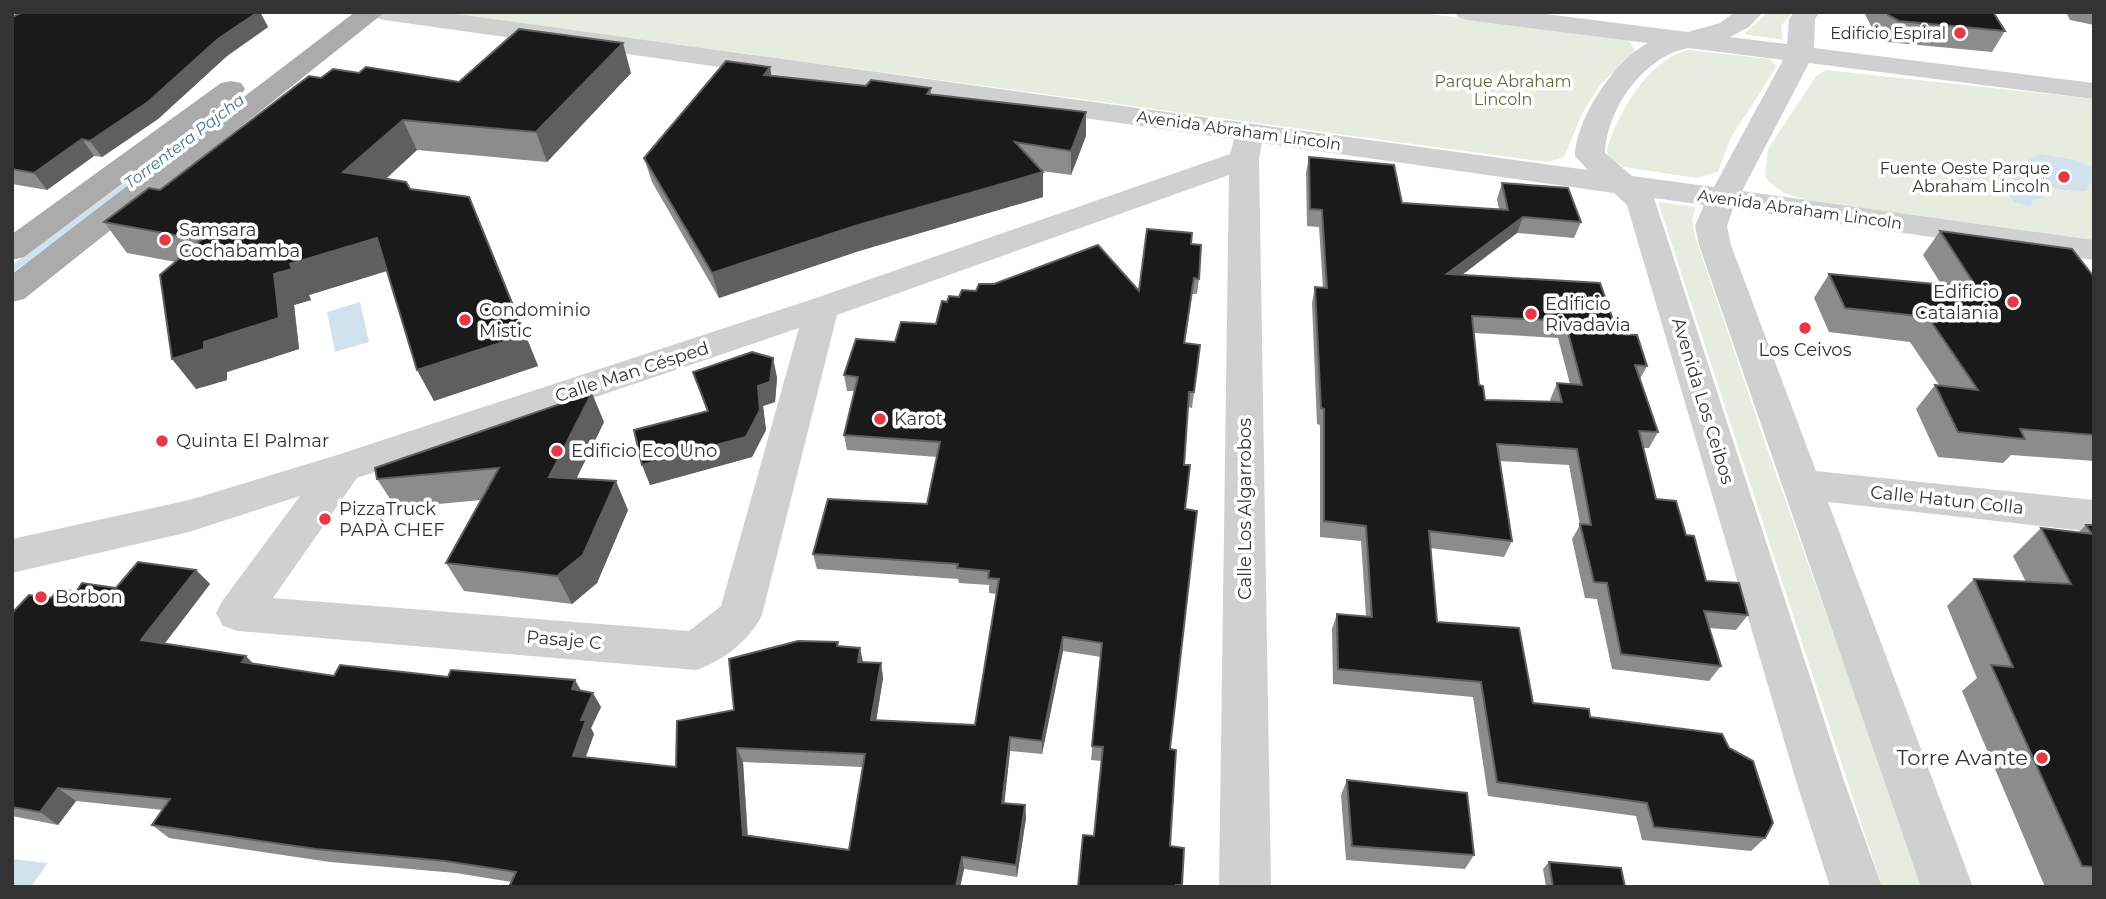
<svg xmlns="http://www.w3.org/2000/svg" width="2106" height="899" font-family="Montserrat,sans-serif">
	<rect width="100%" height="100%" fill="#fff"/>
	<path fill="#e6ecdf" d="M437,12H1415L1629,40L1635,51L1600,85L1582,114L1564,157L1549,162L1539,161Z
		M1768,12H1793L1781,26L1783,40L1744,34Z
		M1689,50L1770,59L1777,66L1730,139L1718,172L1697,178L1624,167L1609,158L1607,150C1617,114 1650,57 1689,50Z
		M1826,70L2094,99V240L1807,200L1784,193L1768,181L1765,175L1768,149L1816,76Z
		M1658,202L1696,207L1692,220L1695,236L1770,457L1924,887H1882Z"/>
	<path fill="#cfe2ee" d="M2039,154L2076,160L2092,168L2094,183L2089,184L2087,190L2083,191C2058,190 2033,188 2027,161Z
		M2020,175L2040,187L2042,198L2032,200L2031,206L2015,202L2004,189L2005,184Z
		M360,302L369,342L335,352L327,312Z
		M12,859L48,863L31,887H12Z"/>
	<g fill="none" stroke-linecap="round" stroke-linejoin="round">
		<path fill="#cfe2ee" fill-rule="evenodd" d="M234,102L239,105L237,107L12,273V265Z"/>
		<path fill="#d0d0d0" fill-rule="evenodd" d="M371,12H442L1588,170L1575,156C1576,118 1615,60 1648,43L1467,20L1458,17L1454,12H1530L1688,32L1720,23L1735,12H1763L1749,27L1730,37L1787,44L1789,19L1794,12H1820L1815,19L1814,48L2094,83V99L1809,63L1742,191L2094,240V260L1733,209L1727,226L1731,245L1816,471L2094,500V532L1828,502L1973,887H1921L1699,245L1695,226L1704,205L1654,198L1844,781L1882,887H1830L1796,781L1627,205L1614,193L1262,143L1259,159L1271,887H1219L1229,175L837,315L762,615C749,641 723,661 696,670L238,631L223,626L216,613L223,600L300,496L189,532L12,573V539L189,500L334,456L810,300L1230,154L1234,139L384,20L375,17ZM1688,48L1783,60L1714,187L1632,176L1605,153C1607,109 1643,57 1688,48ZM799,328L721,606L689,631L273,598L357,478Z"/>
		<path fill="#ababab" fill-rule="evenodd" d="M355,12H385L24,299L12,302V274Z
			M231,81L241,83L245,89L241,95L24,257L12,260V234L221,83Z"/>
	</g>
	<path fill="#8c8c8c" fill-rule="evenodd" d="M23,12H260L268,27L227,56L158,119L102,157L94,156L47,190L12,184V17Z
		M1864,12H1993L2005,31L1992,52L1887,42L1876,36Z
		M2066,12H2094V25L2070,20Z
		M770,67L771,75L866,86L931,88V95L1086,136L1071,175L1042,171L1043,197L859,251L719,298L652,182L644,158Z
		M359,73L459,82L631,73L547,162L417,150L386,179L410,189L482,227L538,366L434,401L387,271L309,295L311,300L294,305L299,349L227,372V380L196,389L176,262L127,253L104,222L160,190L321,78Z
		M1309,157L1402,203L1499,209L1497,199L1502,183L1581,222L1574,238L1517,233L1462,275L1618,334L1647,366L1640,379L1658,432L1649,448H1643L1656,499L1686,535L1706,581L1748,615L1736,630L1709,628L1721,666L1709,681L1612,669L1597,599L1585,598L1572,539L1580,525L1569,465L1499,461L1512,541L1504,557L1430,548L1437,622L1533,703L1590,717L1765,838L1751,851L1642,840L1636,816L1488,796L1473,697L1333,684L1332,629L1337,614L1366,616L1361,541L1320,537V425L1317,424L1312,303L1315,287L1323,288L1319,227L1307,226L1306,173ZM1474,333L1558,338L1570,384L1557,383L1550,400L1551,402L1485,400L1479,385Z
		M1940,231L2094,277V461L2011,455L2003,463L1938,457L1916,409L1935,385H1939L1910,342L1829,332L1814,298L1829,274L1941,284L1923,255Z
		M1191,244L1199,279L1197,294H1192L1185,343L1200,345L1192,408L1188,407L1184,465L1185,509L1170,749V846L1184,848L1182,887H1078L1094,836L1102,761L1091,760L1101,657L1063,651L1042,754L1010,751L1004,803L1025,805L1026,818L1017,877L964,869L960,887H509L512,882L456,873L330,862L169,838L152,825L163,810L76,801L58,825L12,816V613L51,598L76,592L116,588L196,570L210,584L164,644L253,664L334,676L581,691L601,707L591,728L594,734L586,757L676,767L734,710L839,646L863,663H881L883,678L876,721L975,725L997,594L989,593V585L959,583L958,579L817,569L813,554L927,504L937,457L847,450L844,435L854,391H847L844,375L895,342L936,324L947,302L959,297L976,291H1139ZM743,762L863,767L849,850L748,835Z
		M773,358L777,378L775,402L763,406L766,430L752,457L650,485L707,411L693,372Z
		M604,422L576,479L628,510L597,583L572,604L464,591L446,563L481,500L396,508L377,479Z
		M2086,525H2094V887H2045L1962,691L1977,678L1947,606L1974,579L2026,582L2013,556L2041,528L2078,533Z
		M1347,780L1474,855L1465,869L1346,860L1341,795Z
		M1549,862L1625,887H1546L1543,869Z"/>
	<path fill="#5f5f5f" d="M258,12H260L268,27L227,56L158,119L102,157L90,141L218,39Z
		M623,43L631,73L547,162L536,132Z
		M770,67L774,91L764,75Z
		M1086,112V136L1071,175V151Z
		M403,120L417,150L360,202L343,172Z
		M82,139L94,156L47,190L34,173Z
		M1043,172V197L859,251L719,298L712,273L855,226Z
		M469,197L482,227L538,366L434,401L417,370Z
		M1523,217L1517,233L1442,290L1447,274Z
		M377,238L393,269L309,295L311,300L294,305L299,349L227,372V380L196,389L172,359L204,342L274,274L290,264Z
		M773,358L777,378L775,402L763,406L766,430L752,457L650,485L642,465L758,386Z
		M592,393L604,422L563,506L549,477Z
		M616,481L628,510L597,583L572,604L557,576Z
		M196,570L210,584L156,655L141,640Z
		M1063,637V651L1042,754V741Z
		M860,648L863,662L861,676L858,662Z
		M246,656L259,670L242,662Z
		M881,663L883,678L874,734L871,720Z
		M575,680L583,694L572,689Z
		M593,693L601,707L591,728L594,734L581,769L573,756L581,720Z
		M1010,737V751L1003,816L1002,803Z
		M737,748L743,762L748,847L743,835Z
		M58,788L76,801L58,825L40,812Z
		M1025,805L1026,818L1017,877L1016,865Z
		M962,857L964,869L960,887H956Z"/>
	<path fill="#1a1a1a" stroke="#5f5f5f" stroke-width="2" fill-rule="evenodd" d="M23,12H258L218,39L148,102L90,141L82,139L34,173L12,169V17Z
		M1886,12H1993L2005,31L1899,21L1888,15Z
		M519,29L623,43L536,132L403,120L343,172L406,182L410,189L469,197L525,335L417,370L377,238L290,264L292,269L274,274L279,318L204,342V349L172,359L160,275L201,240L104,222L149,188L160,190L309,76L321,78L333,69L359,73L366,67L459,82Z
		M726,61L770,67L764,75L866,86L871,80L931,88L927,94L1086,112L1071,151L1015,142L1043,172L855,226L712,273L644,158Z
		M1309,157L1394,165L1402,203L1508,210L1502,183L1568,188L1581,222L1523,217L1447,274L1600,283L1618,334L1637,335L1647,366L1635,365L1658,432L1639,431L1656,499L1676,501L1686,535L1694,536L1706,581L1739,583L1748,615L1704,611L1721,666L1621,654L1607,583L1594,582L1580,524L1591,525L1577,449L1497,444L1512,541L1429,531L1437,622L1519,628L1533,703L1589,709L1590,717L1722,734L1729,748L1753,761L1773,823L1765,838L1654,827L1647,803L1497,782L1481,682L1338,669L1337,614L1372,617L1366,526L1324,521V409L1321,408L1315,287L1327,288L1322,210L1310,209ZM1472,316L1565,321L1582,385L1557,383L1562,402L1485,400L1483,386L1479,385Z
		M1147,229L1192,233L1191,244L1201,245L1199,279L1194,278L1184,343L1200,345L1194,392H1189L1184,465H1190L1185,509L1197,511L1170,749L1176,750L1170,846L1184,848L1182,885H1176V887H1078L1083,835L1094,836L1103,747L1092,746L1102,643L1063,637L1042,741L1010,737L1002,803L1025,805L1016,865L962,857L956,887H509L516,872L445,861L316,849L152,825L170,799L58,788L40,812L12,807V613L29,595L51,598L59,588L76,592L82,583L116,588L138,562L196,570L141,640L246,656L242,662L334,676L340,665L448,677L451,670L575,680L572,689L593,693L581,720H586L573,756L676,767L677,721L734,710L729,659L798,641L838,642L837,646L860,648L858,662L881,663L871,720L975,725L999,579L988,578L989,571L957,568L958,564L813,554L828,499L927,504L940,442L844,435L858,377L844,375L856,339L895,342L901,322L936,324L942,301L947,302L949,296L959,297L962,290L976,291L979,284H994L1098,245L1139,291ZM737,748L865,754L849,850L743,835Z
		M1940,231L2072,249L2094,277V435L2020,429L2025,439L1958,432L1935,385L1978,390L1928,317L1845,308L1829,274L1977,288Z
		M752,352L773,358L770,382L758,386L760,410L746,437L642,465L634,430L708,411L693,372Z
		M592,393L549,477L616,481L583,555L557,576L446,563L499,468L377,479L375,468Z
		M2086,525H2094V867L2082,866L1991,665L2013,667L1974,579L2071,584L2041,528L2092,534Z
		M1347,780L1467,793L1474,855L1352,846Z
		M1549,862L1621,868L1625,887H1553Z"/>
	<g fill="#e63946" stroke="#fff" stroke-width="2.5">
		<circle cx="1960" cy="33" r="7"/>
		<circle cx="2064" cy="177" r="7"/>
		<circle cx="165" cy="240" r="7"/>
		<circle cx="2013" cy="302" r="7"/>
		<circle cx="1531" cy="314" r="7"/>
		<circle cx="465" cy="320" r="7"/>
		<circle cx="1805" cy="328" r="7"/>
		<circle cx="880" cy="419" r="7"/>
		<circle cx="162" cy="441" r="7"/>
		<circle cx="557" cy="451" r="7"/>
		<circle cx="325" cy="519" r="7"/>
		<circle cx="41" cy="597" r="7"/>
		<circle cx="2042" cy="758" r="7"/>
	</g>
	<g text-anchor="middle" stroke-width="7" stroke-linejoin="round" paint-order="stroke">
		<g font-size="16" fill="#333" stroke="#fff" text-anchor="end">
			<text x="1946" y="39">Edificio Espiral</text>
			<text x="2050" y="174">Fuente Oeste Parque<tspan x="2050" dy="18">Abraham Lincoln</tspan></text>
		</g>
		<g font-size="16" fill="#56703f" stroke="#fff">
			<text x="1503" y="87">Parque Abraham<tspan x="1503" dy="18">Lincoln</tspan></text>
		</g>
		<g font-size="16" fill="#333" stroke="#fff">
			<text transform="translate(1239 130) rotate(8)" y="6">Avenida Abraham Lincoln</text>
			<text transform="translate(1800 209) rotate(8)" y="6">Avenida Abraham Lincoln</text>
		</g>
		<g font-size="16" font-style="italic" fill="#3f7597" stroke="#fff">
			<text transform="translate(184 141) rotate(-37)" y="6">Torrentera Pajcha</text>
		</g>
		<g font-size="18" fill="#333" stroke="#fff" text-anchor="start">
			<text x="179" y="236">Samsara<tspan x="179" dy="21">Cochabamba</tspan></text>
			<text x="1999" y="298" text-anchor="end">Edificio<tspan x="1999" dy="21">Catalania</tspan></text>
			<text x="1545" y="310">Edificio<tspan x="1545" dy="21">Rivadavia</tspan></text>
			<text x="479" y="316">Condominio<tspan x="479" dy="21">Mistic</tspan></text>
			<text x="1805" y="356" text-anchor="middle">Los Ceivos</text>
			<text x="894" y="425">Karot</text>
			<text x="176" y="447">Quinta El Palmar</text>
			<text x="571" y="457">Edificio Eco Uno</text>
			<text x="339" y="515">PizzaTruck<tspan x="339" dy="21">PAPÀ CHEF</tspan></text>
			<text x="55" y="603">Borbon</text>
		</g>
		<g font-size="18" fill="#333" stroke="#fff">
			<text transform="translate(632 372) rotate(-18)" y="6">Calle Man Césped</text>
			<text transform="translate(1703 401) rotate(73)" y="6">Avenida Los Ceibos</text>
			<text transform="translate(1947 500) rotate(6)" y="6">Calle Hatun Colla</text>
			<text transform="translate(1245 509) rotate(-90)" y="6">Calle Los Algarrobos</text>
			<text transform="translate(564 640) rotate(5)" y="6">Pasaje C</text>
		</g>
		<g font-size="21" fill="#333" stroke="#fff" text-anchor="end">
			<text x="2028" y="765">Torre Avante</text>
		</g>
	</g>
	<rect width="2106" height="899" fill="none" stroke="#333333" stroke-width="28"/>
</svg>
